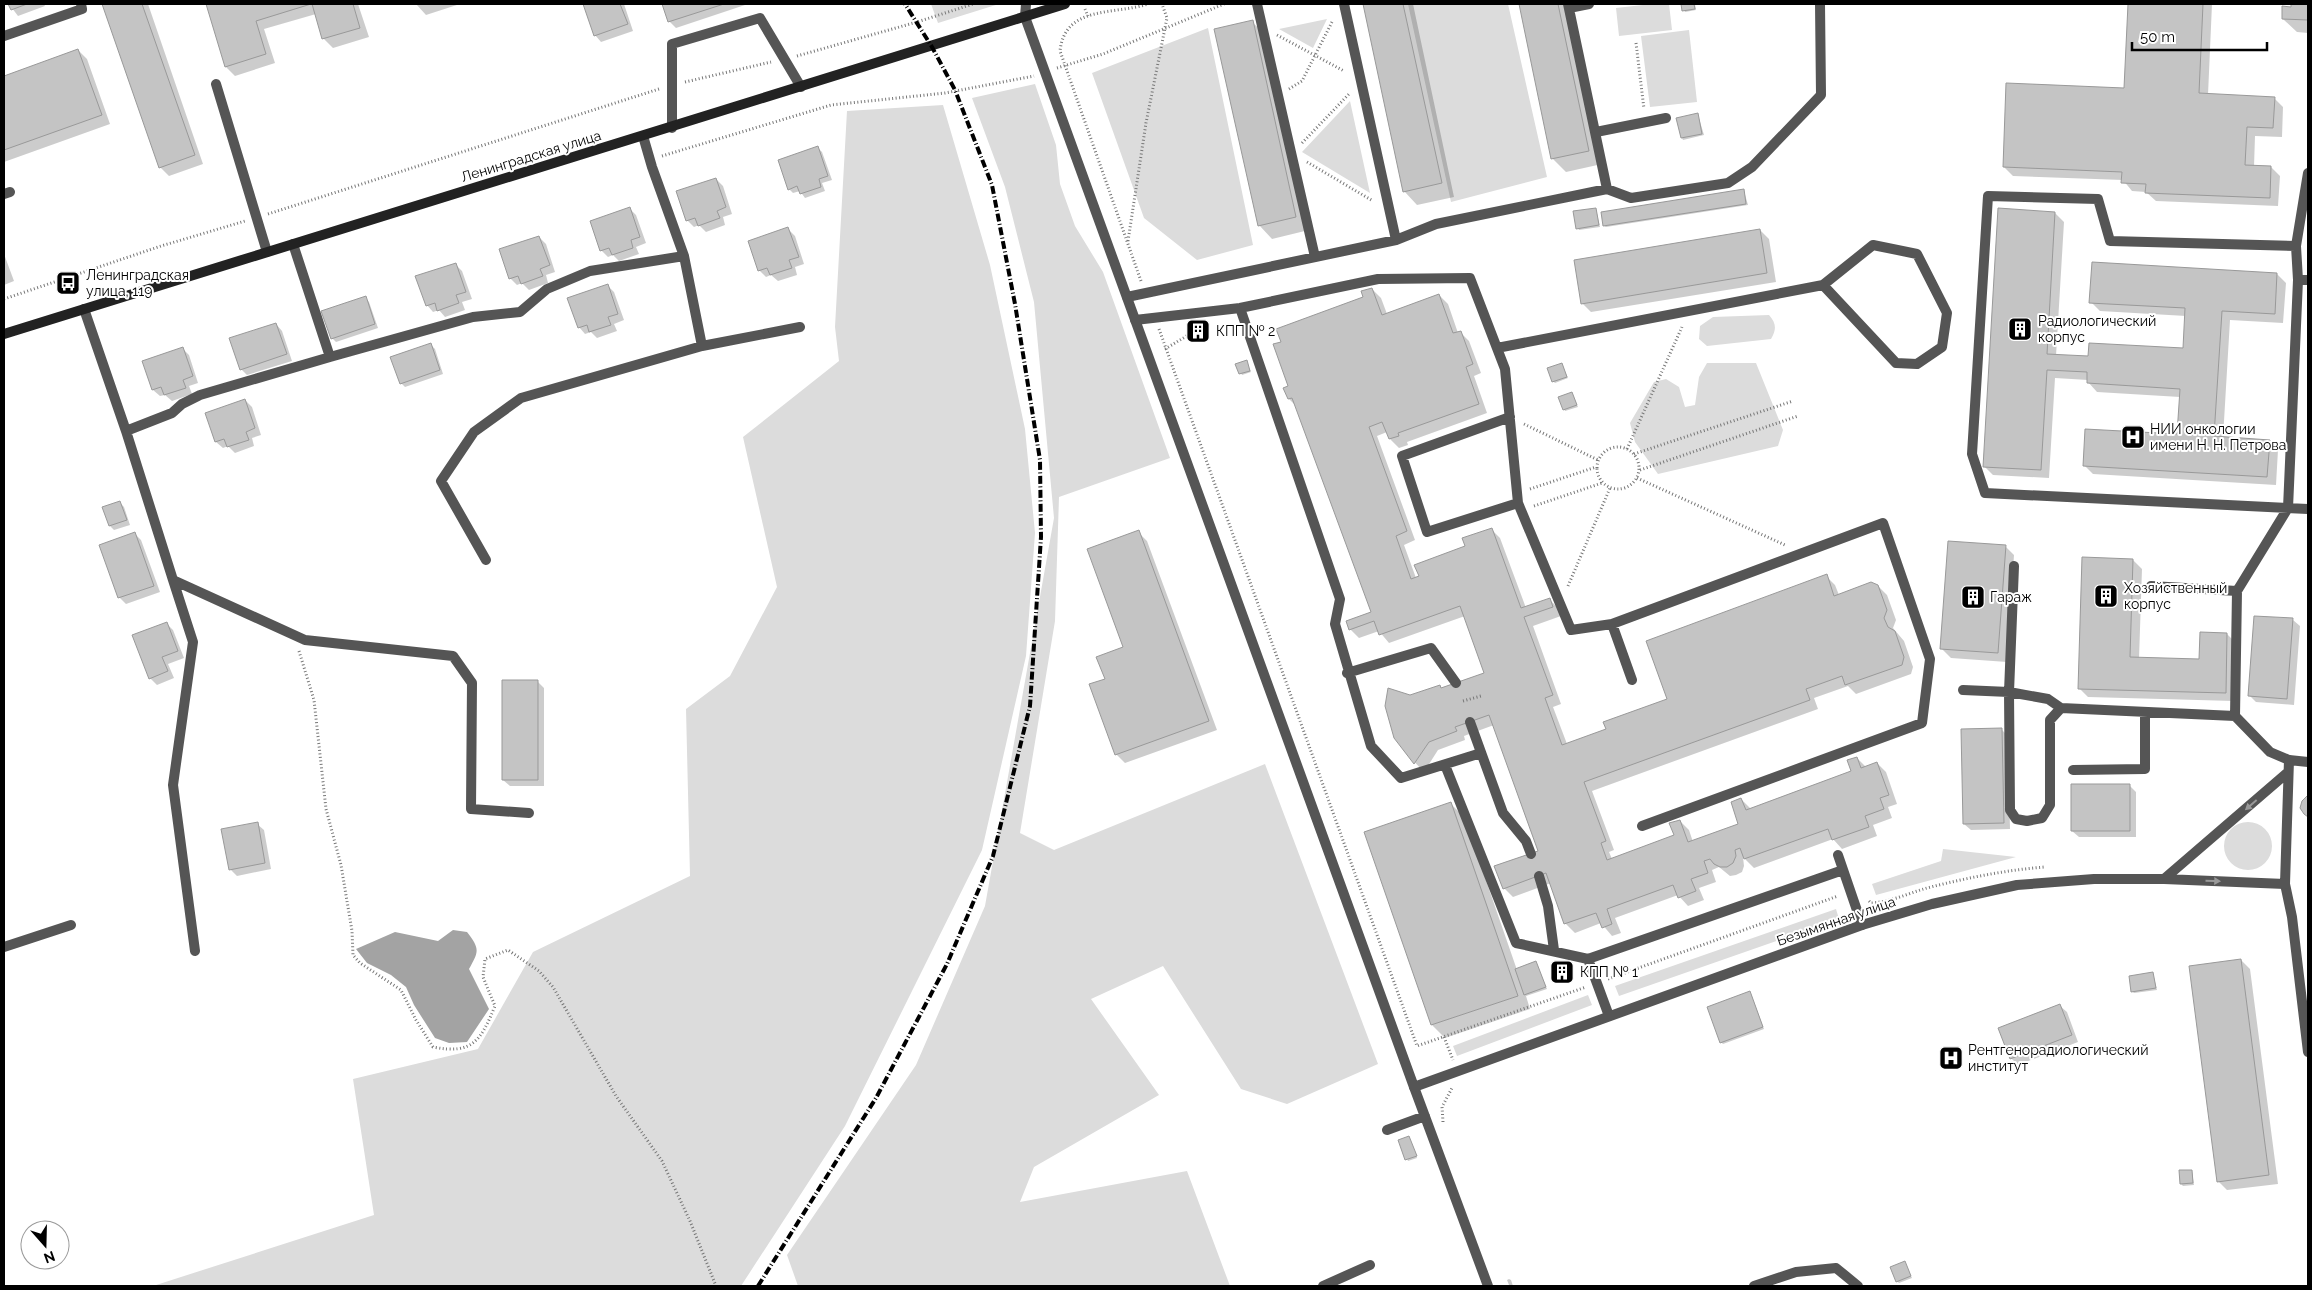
<svg xmlns="http://www.w3.org/2000/svg" width="2312" height="1290" font-family="Raleway,sans-serif">
	<rect width="100%" height="100%" fill="#fff"/>
	<path fill="#dcdcdc" d="M931,4H999L938,23Z
		M1408,4H1508L1547,177L1451,202Z
		M1652,4H1669L1672,30L1619,36L1616,8Z
		M1327,19L1313,48L1279,29Z
		M1208,28L1253,245L1197,260L1144,218L1092,73Z
		M1689,30L1697,102L1650,107L1641,36Z
		M1035,84L1056,145L1060,184L1075,226L1103,272L1170,458L1059,497L1055,621L1020,833L1054,850L1265,764L1378,1064L1287,1104L1241,1089L1163,966L1091,999L1159,1095L1034,1167L1020,1202L1187,1171L1230,1286H798L787,1255L916,1065L985,906L1054,518L1034,302L1005,187L972,98Z
		M1350,101L1370,193L1302,152Z
		M943,105L990,265L1025,429L1035,533L1026,656L982,850L845,1126L741,1286H153L374,1215L353,1079L478,1049L533,952L690,876L686,709L730,676L777,587L743,437L839,361L835,327L847,111Z
		M1769,315C1776,323 1777,329 1771,339L1707,346L1699,339L1700,326L1713,317Z
		M1707,363H1756L1783,430L1778,446L1658,474L1635,442L1630,423L1654,382L1666,379L1679,387L1685,407L1695,405L1699,377Z
		M2224 846a24 24 0 1 1 48 0a24 24 0 1 1-48 0Z
		M1943,849L2016,857L1876,895L1872,884L1941,861Z
		M1836,909L1839,919L1619,996L1615,986Z
		M1588,995L1592,1005L1457,1056L1453,1046Z"/>
	<path fill="#a3a3a3" d="M453,930L467,932C480,949 479,951 469,969L489,1009L467,1042L449,1043L435,1038L414,1005L406,987L391,975L367,963L356,949L395,932L438,941Z"/>
	<path fill="#0003" d="M9,4H44L45,6L18,16Z
		M104,4H148L203,164L169,176L160,167Z
		M207,4H358L369,37L333,48L324,39L316,14L264,29L275,63L235,76L226,67Z
		M416,4H460L426,15Z
		M584,4H624L633,31L601,42L595,35Z
		M663,4H744L745,5L676,28L669,21Z
		M1364,4H1413L1454,197L1417,205L1404,191Z
		M1520,4H1568L1602,164L1566,172L1552,158Z
		M1682,4H1695L1696,10L1685,12Z
		M2129,4H2212L2208,95L2274,98L2283,107L2282,137L2255,136L2254,167H2271L2280,176L2278,206L2156,201L2146,192L2132,191L2123,180L2013,176L2004,167L2126,89Z
		M2292,4H2308V33L2297,32L2283,19L2292,8Z
		M1252,22L1266,35L1309,230L1272,239L1259,225Z
		M78,50L87,59L110,124L4,162V77Z
		M1698,115L1704,135L1683,140L1682,138Z
		M818,148L822,152L832,180L822,183L825,191L805,198L800,191L793,193L789,189Z
		M716,179L723,186L732,214L723,217L725,225L706,232L699,225L694,227L687,220Z
		M1744,191L1748,205L1606,227L1604,226Z
		M630,209L636,215L646,243L636,247L639,254L619,261L613,255L608,257L601,250Z
		M1596,209L1600,227L1579,230L1578,228Z
		M2055,213L2064,222L2056,356L2089,358L2184,350L2186,316L2100,311L2091,302L2277,274L2286,283L2283,323L2230,320L2223,438L2269,441L2278,450L2276,485L2093,474L2084,465L2178,436L2180,397L2097,392L2088,382V380L2055,378L2049,478L1993,475L1984,466Z
		M788,229L795,236L804,264L795,267L797,275L778,281L771,275L766,277L759,270Z
		M1760,230L1769,239L1776,282L1591,312L1582,303Z
		M539,237L546,244L555,272L546,275L548,283L529,290L522,283L517,285L510,278Z
		M4,254L14,281L4,285Z
		M455,264L462,271L472,299L462,302L465,310L445,317L439,310L433,312L427,305Z
		M608,286L614,292L624,320L614,324L617,331L597,338L591,332L585,334L579,327Z
		M1372,289L1381,298L1387,314L1439,295L1448,304L1458,333L1460,332L1469,341L1481,373L1474,376L1487,413L1407,442L1408,445L1399,448L1390,439L1387,432L1377,436L1415,540L1404,545L1416,578L1491,529L1500,538L1526,608L1549,599L1558,608L1561,616L1533,626L1561,704L1553,707L1567,744L1608,729L1668,700L1826,576L1835,585L1839,595L1878,586L1887,595L1896,620L1893,628L1904,641L1913,667L1911,674L1856,694L1848,686L1814,698L1818,709L1592,791L1614,850L1609,852L1612,859L1675,836L1680,821L1689,830L1693,842L1740,825L1741,799L1751,809L1853,772L1857,758L1866,767L1877,763L1886,772L1897,804L1888,807L1892,818L1873,825L1877,836L1842,849L1833,839L1754,868L1743,857L1744,866L1742,872L1736,875L1730,876L1719,867L1712,870L1716,882L1699,888L1704,900L1688,906L1678,895L1615,918L1621,933L1612,936L1601,923L1575,933L1566,924L1551,883L1513,897L1504,888L1540,852L1494,725L1464,736L1465,740L1438,750L1424,772L1404,751L1410,696L1440,686L1442,689L1486,673L1465,616L1389,643L1379,631L1359,638L1350,629L1372,613L1297,407L1289,399L1290,387L1282,342L1365,298Z
		M365,298L369,302L378,328L336,342L332,338Z
		M1204,323L1209,335L1195,340L1189,328Z
		M276,324L282,331L292,361L247,375L241,369Z
		M431,345L435,349L443,374L405,387L401,383Z
		M182,348L189,355L198,383L189,386L192,394L172,401L165,395L160,396L153,390L144,362Z
		M1246,361L1251,372L1242,375L1237,364Z
		M1562,364L1568,378L1555,383L1553,381Z
		M1572,393L1578,407L1565,411L1564,409Z
		M245,400L252,407L261,435L252,438L254,446L235,453L228,446L223,448L216,442L207,414Z
		M120,503L124,507L130,525L114,530L110,526Z
		M1138,532L1147,541L1217,730L1125,763L1116,754L1106,679L1124,648Z
		M135,534L141,540L160,592L126,604L119,597Z
		M2005,546L2014,555L2007,662L1951,658L1942,649Z
		M2133,560L2142,569L2139,659L2200,661L2227,634L2236,643L2234,701L2088,697L2079,688Z
		M2293,620L2300,626L2294,705L2256,702L2250,696Z
		M166,623L173,630L184,658L168,664L174,678L157,685L150,678Z
		M537,681L544,688V786H510L503,780Z
		M2001,729L2008,736L2010,829L1971,830L1964,824Z
		M2129,785L2136,792V837H2079L2072,831Z
		M1451,804L1464,817L1517,970L1536,963L1547,989L1526,996L1530,1009L1445,1038L1432,1025Z
		M257,824L264,830L271,869L237,876L230,869Z
		M2241,960L2250,969L2278,1184L2227,1190L2218,1181Z
		M1566,965L1572,978L1561,982L1559,980Z
		M2153,973L2157,990L2134,993L2132,991Z
		M1751,994L1764,1029L1723,1044L1721,1042Z
		M2060,1006L2067,1012L2078,1042L2018,1065L2011,1058Z
		M1409,1138L1417,1158L1408,1161L1400,1141Z
		M2192,1171L2194,1185L2183,1186L2181,1184Z
		M1905,1263L1912,1278L1899,1283L1897,1281Z
		M1509,1279L1511,1280L1513,1286L1509,1285L1507,1280Z"/>
	<path fill="#c4c4c4" stroke="#999" d="M8,4H27L11,10Z
		M102,4H142L195,155L159,168Z
		M206,4H311L256,21L266,54L225,67Z
		M312,4H353L360,28L322,39Z
		M583,4H620L628,24L594,36Z
		M662,4H724L668,22Z
		M1363,4H1403L1442,183L1403,192Z
		M1519,4H1558L1589,151L1551,159Z
		M1681,4H1694L1695,9L1682,11Z
		M2128,4H2203L2199,93L2275,97L2273,128L2247,127L2245,165L2271,166L2270,198L2145,193L2146,184L2121,183L2122,172L2003,167L2006,83L2124,88Z
		M2291,4H2308V20L2282,19V6L2291,7Z
		M1253,20L1296,217L1258,226L1214,29Z
		M78,49L102,115L4,150V76Z
		M1698,113L1702,134L1681,138L1676,118Z
		M818,146L828,176L819,179L821,187L800,194L797,186L788,190L778,160Z
		M716,178L726,207L717,211L720,218L698,226L695,218L686,221L676,191Z
		M1744,189L1746,204L1603,226L1601,212Z
		M630,207L640,237L631,240L633,248L612,255L609,248L600,251L590,221Z
		M1596,208L1599,225L1576,229L1573,211Z
		M1998,208L2055,212L2047,354L2088,356L2089,343L2183,348L2185,308L2089,303L2092,262L2277,273L2275,314L2222,311L2214,436L2270,440L2267,477L2083,466L2085,429L2177,434L2180,389L2087,383V372L2047,370L2041,470L1983,467Z
		M788,227L799,257L789,260L792,268L770,275L767,268L758,271L748,241Z
		M1760,229L1767,273L1581,304L1574,260Z
		M539,236L550,265L540,269L543,276L521,284L518,276L509,279L499,249Z
		M456,263L466,292L456,295L459,303L437,311L435,303L426,306L415,276Z
		M608,284L618,314L608,317L611,325L589,332L587,325L578,328L567,298Z
		M1372,288L1382,315L1439,294L1453,333L1461,331L1473,364L1466,367L1479,404L1398,433L1399,436L1389,439L1382,422L1369,427L1407,531L1396,536L1411,579L1419,576L1414,565L1465,546L1462,538L1492,528L1521,608L1550,598L1553,607L1524,617L1553,695L1545,698L1562,745L1606,729L1603,722L1667,699L1646,641L1827,574L1834,596L1871,582L1878,585L1887,610L1884,618L1888,627L1895,631L1904,657L1902,665L1845,685L1842,676L1806,689L1810,700L1584,782L1606,841L1601,843L1607,860L1674,835L1669,823L1680,820L1688,842L1738,824L1731,802L1741,798L1746,810L1851,771L1847,760L1857,757L1861,768L1877,762L1889,795L1880,798L1884,809L1865,816L1869,827L1832,840L1828,829L1744,859L1740,848L1735,850L1736,856L1733,863L1727,867H1720L1714,864L1710,859L1704,861L1708,873L1691,879L1696,891L1678,898L1673,885L1607,909L1612,924L1602,928L1596,913L1564,924L1546,873L1503,889L1494,866L1538,851L1489,715L1455,727L1457,731L1429,742L1414,764L1394,738L1385,706L1388,688L1410,695L1440,685L1441,688L1484,673L1460,606L1379,635L1374,621L1349,630L1346,621L1371,612L1292,398L1288,399L1283,388L1288,386L1273,344L1281,342L1276,329L1363,297L1361,291Z
		M366,296L375,324L331,339L321,311Z
		M1204,322L1208,333L1192,339L1188,328Z
		M276,323L287,354L240,370L229,338Z
		M431,343L440,370L400,384L390,357Z
		M183,347L193,376L183,380L186,388L164,395L161,387L152,390L142,361Z
		M1247,360L1250,371L1239,374L1235,364Z
		M1562,363L1567,377L1552,382L1547,368Z
		M1572,392L1577,405L1563,410L1558,397Z
		M245,399L255,428L246,432L249,440L227,447L224,439L215,442L205,413Z
		M120,501L127,520L109,526L102,507Z
		M1139,530L1209,721L1115,755L1089,684L1105,679L1096,657L1123,647L1087,549Z
		M135,532L154,586L118,598L99,545Z
		M1948,541L2006,545L1998,653L1940,649Z
		M2082,557L2133,559L2130,657L2199,659L2200,632L2227,633L2226,693L2078,689Z
		M2254,616L2293,618L2287,699L2248,696Z
		M167,622L178,651L162,657L168,671L149,679L132,635Z
		M502,680H538V780H502Z
		M2002,728L2004,823L1963,824L1961,729Z
		M2071,784H2130V831H2071Z
		M2307,796H2308V817L2304,814L2300,808L2302,801Z
		M1451,802L1518,996L1431,1025L1364,832Z
		M258,822L265,863L229,870L221,829Z
		M2241,959L2269,1175L2217,1182L2189,966Z
		M1536,961L1546,987L1524,995L1515,969Z
		M1566,964L1571,976L1558,981L1554,968Z
		M2153,972L2156,988L2131,992L2129,976Z
		M1750,991L1763,1027L1720,1043L1707,1007Z
		M2060,1004L2072,1035L2010,1059L1998,1028Z
		M1409,1136L1417,1156L1405,1160L1398,1140Z
		M2179,1170H2192L2193,1183L2180,1184Z
		M1905,1261L1911,1276L1896,1282L1890,1267Z"/>
	<g fill="none" stroke-linecap="round" stroke-linejoin="round">
		<path stroke="#777" stroke-width="3" stroke-dasharray="1 2.5" stroke-linecap="butt" d="M1085,9L1088,16
			M1277,35L1344,71
			M1636,43L1644,109
			M797,56L917,22L973,4
			M1057,68L1103,54L1224,4
			M685,82L771,62
			M1289,89L1302,81L1333,20
			M1302,143L1350,93
			M662,156L831,105L945,93L1034,76
			M1307,162L1373,201
			M268,214L659,89
			M1128,241L1146,123L1167,18L1162,4
			M1141,281L1060,51C1065,5 1114,15 1148,4
			M4,299L161,246L245,221
			M1159,329L1417,1046L1586,987
			M1165,349L1190,334
			M1524,424L1598,460
			M1597 468a21 21 0 1 1 42 0a21 21 0 1 1-42 0Z
			M1627,449L1682,327
			M1634,454L1793,401
			M1640,470L1798,416
			M1637,478L1785,545
			M1530,489L1596,467
			M1534,506L1602,483
			M1568,586L1610,488
			M299,651L314,700L326,809L341,865L352,931L353,955L360,963L401,990L416,1020L433,1047C473,1055 481,1040 495,1006L483,977L485,959L508,950L539,971L553,987L616,1096L662,1161L690,1221L716,1286
			M1463,701L1481,696
			M1869,901L1871,903C1891,902 1909,893 1927,888C1966,878 2006,870 2045,867
			M1608,979L1838,896
			M1444,1037L1453,1060
			M1443,1122L1442,1107L1452,1088"/>
		<path stroke="#555" stroke-width="10" d="M1257,4L1315,257
			M1344,4L1396,240
			M1568,4L1607,189
			M1569,8L1589,4
			M4,36L82,9L81,4
			M672,128V44L760,18L801,87
			M1596,132L1666,118
			M643,136L652,167L684,256L702,346
			M4,194L10,192
			M2296,246L2110,241L2098,199L1988,196L1972,454L1985,493L2308,509
			M2298,280H2308
			M1127,297L1396,240L1436,224L1607,189L1631,198L1728,183L1752,167L1821,95L1820,4
			M1240,308L1340,599L1335,624L1371,746L1401,778L1481,753
			M84,309L126,431L173,580
			M1135,320L1240,308L1378,279L1470,278L1505,369L1518,503L1571,630L1612,624L1883,523L1930,659L1922,723L1642,826
			M1497,348L1823,285L1873,245L1917,254L1947,313L1942,347L1917,364L1896,363L1823,285
			M330,357L473,317L520,312L547,289L590,271L684,256
			M1510,417L1402,456L1427,532L1518,503
			M126,431L172,413L182,404L200,395L330,357L293,244
			M486,560L441,481L474,432L521,398L702,346L800,327
			M2014,566L2009,692L2010,810L2016,819L2027,821L2042,818L2050,805V720L2061,708
			M2151,586L2237,591
			M1612,624L1632,680
			M1347,673L1431,648L1456,683
			M1963,690L2009,692L2048,699L2061,708L2235,716
			M1470,722L1503,813L1526,841L1531,854
			M2289,760L2270,752L2235,716L2237,591L2288,508L2298,280L2296,246L2308,173
			M1445,765L1516,943L1588,959L1609,1016
			M2073,770L2145,769V712
			M1838,855L1862,925
			M1539,876L1548,906L1554,950
			M2285,884L2292,917L2308,1052
			M4,947L71,925
			M195,951L173,785L193,642L173,580L305,640L453,656L472,683L471,809L529,813
			M1588,959L1843,870
			M1414,1087L1488,1286
			M1387,1130L1425,1116
			M1323,1286L1370,1265
			M1754,1286L1796,1272L1836,1268L1858,1286"/>
		<path stroke="#555" stroke-width="10" d="M1026,4L1025,17L1414,1087L1862,925L1932,904L2017,885L2094,879H2164L2285,884L2289,760L2308,762
			M216,84L267,252
			M2164,879L2287,773"/>
		<path stroke="#222" stroke-width="10" d="M4,334L1065,4"/>
		<path stroke="#000" stroke-width="4" stroke-dasharray="8 2.5 1 2.5" stroke-linecap="butt" d="M758,1286L876,1098L947,964L993,856L1030,706L1041,537L1040,460L1015,304L992,185L955,90L932,47L905,4"/>
	</g>
	<defs><path id="oneway-solid" d="M-6-.8H1V-3.2L6.5 0L1 3.2V.8H-6Z" transform="scale(1.25)"/></defs>
	<g fill="#999">
		<use href="#oneway-solid" transform="translate(2251 805) rotate(139)"/>
		<use href="#oneway-solid" transform="translate(2213 881) rotate(2)"/>
	</g>
	<defs>
		<g id="bus-square" transform="scale(1.25)"><rect x="-9" y="-9" width="18" height="18" rx="4" fill="#000" stroke="#fff"/><path d="M-5-6H5V4H4V6H2V4H-2V6H-4V4H-5ZM-3.5-4V0h7V-4ZM-3.5 1.2v1.5H-2V1.2ZM2 1.2v1.5H3.5V1.2Z" fill="#fff"/></g>
		<g id="building-square" transform="scale(1.25)"><rect x="-9" y="-9" width="18" height="18" rx="4" fill="#000" stroke="#fff"/><path d="M-4-6H4V6H1V3H-1V6H-4ZM-2.5-4.3h1.7v1.8h-1.7ZM.8-4.3h1.7v1.8H.8ZM-2.5-1h1.7V.8h-1.7ZM.8-1h1.7V.8H.8Z" fill="#fff"/></g>
		<g id="hospital-square" transform="scale(1.25)"><rect x="-9" y="-9" width="18" height="18" rx="4" fill="#000" stroke="#fff"/><path d="M-5-5h3v3.5h4V-5h3V5h-3V1.5h-4V5h-3Z" fill="#fff"/></g>
	</defs>
	<g fill-rule="evenodd">
		<use href="#bus-square" x="68" y="283"/>
		<use href="#building-square" x="2020" y="329"/>
		<use href="#building-square" x="1198" y="331"/>
		<use href="#hospital-square" x="2133" y="437"/>
		<use href="#building-square" x="2106" y="596"/>
		<use href="#building-square" x="1973" y="597"/>
		<use href="#building-square" x="1562" y="972"/>
		<use href="#hospital-square" x="1951" y="1058"/>
	</g>
	<g text-anchor="middle" stroke-width="4" stroke-linejoin="round" paint-order="stroke">
		<g font-size="14" fill="#000" stroke="#fff">
			<text transform="translate(531 156) rotate(-17)" y="5">Ленинградская улица</text>
			<text transform="translate(1836 921) rotate(-19)" y="5">Безымянная улица</text>
		</g>
		<g font-size="14" fill="#000" stroke="#fff" text-anchor="start">
			<text x="86" y="280">Ленинградская<tspan x="86" dy="16">улица, 119</tspan></text>
			<text x="2038" y="326">Радиологический<tspan x="2038" dy="16">корпус</tspan></text>
			<text x="1216" y="336">КПП № 2</text>
			<text x="2150" y="434">НИИ онкологии<tspan x="2150" dy="16">имени Н. Н. Петрова</tspan></text>
			<text x="2124" y="593">Хозяйственный<tspan x="2124" dy="16">корпус</tspan></text>
			<text x="1990" y="602">Гараж</text>
			<text x="1580" y="977">КПП № 1</text>
			<text x="1968" y="1055">Рентгенорадиологический<tspan x="1968" dy="16">институт</tspan></text>
		</g>
	</g>
	<rect width="2312" height="1290" fill="none" stroke="#000000" stroke-width="10"/>
	<g transform="translate(45 1245) rotate(160)"><circle r="24" fill="#ffffff" stroke="#999999"/>
	<path d="M0-4L9 19L0 12L-9 19Z" fill="#000000"/>
	<text y="-8" font-size="14" font-weight="bold" text-anchor="middle" fill="#000000">N</text>
	</g>
	<path d="M2132 42v8h135v-8" fill="none" stroke="#000000" stroke-width="2.5"/>
	<text x="2140" y="42" font-size="15" fill="#000000" stroke="#ffffff" stroke-width="4" paint-order="stroke">50 m</text>
</svg>
